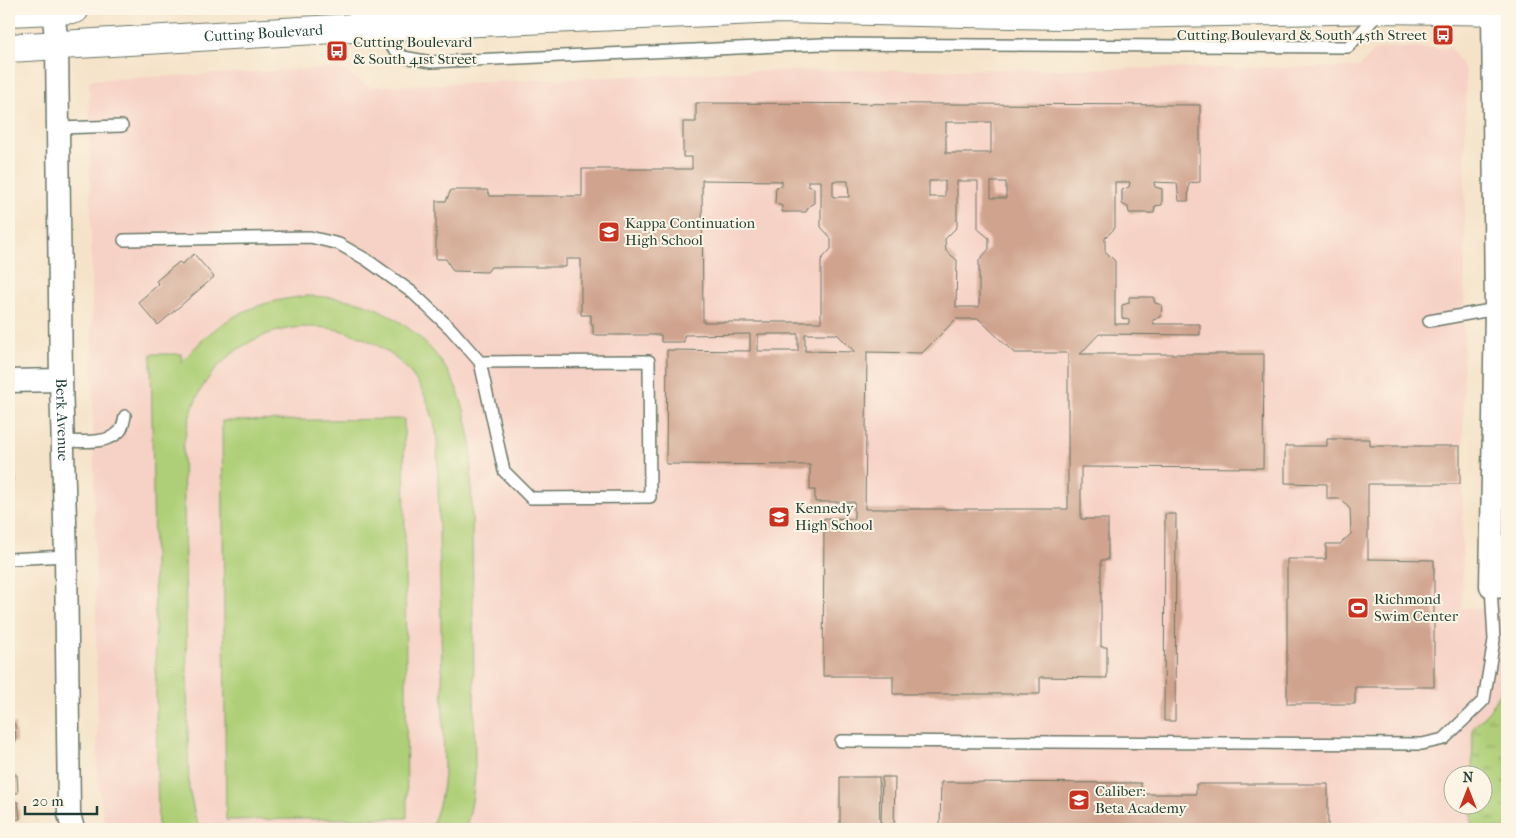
<svg xmlns="http://www.w3.org/2000/svg" width="1516" height="838" font-family="'IM FELL French Canon',serif">
	<defs>
		<pattern id="grass-tufts" width="24" height="20" patternUnits="userSpaceOnUse" patternTransform="scale(1.25)"><rect width="24" height="20" fill="#aecf77"/><path d="M3 7l-1-3M5 7V3M7 7l1-3M15 17l-1-3M17 17v-4M19 17l1-3" fill="none" stroke="#8da962"/></pattern>
	</defs>
	<rect width="100%" height="100%" fill="#fcf5e5"/>
	<filter id="ink" filterUnits="userSpaceOnUse"><feTurbulence type="fractalNoise" baseFrequency=".02" numOctaves="2"/><feDisplacementMap in="SourceGraphic" scale="10" xChannelSelector="R" yChannelSelector="G"/><feConvolveMatrix kernelMatrix="1 2 1 2 8 2 1 2 1" color-interpolation-filters="sRGB"/></filter>
	<filter id="wash" filterUnits="userSpaceOnUse"><feTurbulence type="fractalNoise" baseFrequency=".0096" numOctaves="4" result="noise"/><feDisplacementMap in="SourceGraphic" scale="20" xChannelSelector="R" yChannelSelector="G"/><feGaussianBlur stdDeviation="1.12" result="paint"/><feColorMatrix in="noise" values="0 0 0 0 0 0 0 0 0 0 0 0 0 0 0 0 0 1.4 0 .05"/><feComposite in="paint" operator="in"/></filter>
	<g filter="url(#wash)">
		<rect width="100%" height="100%" fill="#f5e3c9"/>
		<path fill="#f6d1c5" d="M1384,48H1451L1466,71L1462,608L1507,609L1503,686L1490,710L1473,728L1472,775L1454,776V806H1472L1471,829H105L98,780L89,80L341,68L370,87L754,71L1359,67L1374,51Z"/>
		<path fill="url(#grass-tufts)" stroke="#668656" d="M1507,613V829H1471L1472,806H1484V776L1472,775L1473,728L1490,710L1503,686Z"/>
		<path fill="#aecf77" stroke="#668656" d="M307,296C328,297 348,298 368,305C405,319 440,351 456,387C464,405 467,424 471,443L475,770C474,790 472,810 465,829H430C439,810 443,792 444,770L437,437C433,413 425,390 409,371C352,309 253,312 205,383C192,403 187,425 183,448L189,789L196,820L201,829H158L151,354H181L182,362C219,318 251,302 307,296Z
			M404,419L407,818L226,820L222,421Z"/>
		<g id="blocks">
			<path fill="#cfa38d" fill-rule="evenodd" d="M696,103L1200,105V182L1189,183L1188,201H1179L1177,183L1154,182L1155,187L1162,189V205L1155,206L1154,213H1129L1128,207L1122,204V190L1129,187L1130,182H1115V228L1105,238V251L1115,261V324H1129V320L1122,318V305L1129,303V297H1153L1155,303L1162,305L1161,317L1153,320L1154,324H1200V335L1099,334L1080,354H1264L1263,468L1081,467V519H1108V560H1101V647H1107V678L1040,677V694H893V676H823L824,518L854,519V502H815V490H810V465L666,464L667,350L750,351V334L684,335V342H661V335H593V324H591V315H581V259H566V267H491L487,272L453,271L446,259H436V201H446L451,190H487L490,196H582V169H692V157H683V122H696ZM946,122H991V153H946ZM702,180L782,181V186L776,187L775,203L782,206V212H806L809,206L814,203V188L808,186V181H821V227L831,238V249L821,260V322H703ZM833,181H848L849,197H833ZM929,181H945V197H929ZM957,181H978V229L989,238V249L979,260V307H956L957,260L946,251L945,239L957,227ZM991,182H1006V198H991ZM956,319H979L1014,353H1068V509H865L867,352L922,353ZM758,334H798V351H758ZM805,334H837L855,352L805,351Z
				M194,254L214,277L158,325L138,302L159,284L156,281L179,262L182,264Z
				M1327,439H1370V446H1460V484H1368V559L1434,560V687H1355V704H1287V559H1326V544H1340L1351,534L1350,509L1341,499H1327V484L1285,483V446H1327Z
				M9,446H11L13,481H9Z
				M1165,514H1176L1175,721H1164Z
				M9,724H15L16,742L9,743Z
				M9,768H10L11,775H17L18,793H12L13,802H18L20,819L11,820L12,829H9Z
				M840,777H879L880,828H840Z
				M882,777H895L894,826L881,825Z
				M941,782L1141,783V794H1196V784H1328V829H1196V828L1141,827V829H975V826H940Z"/>
		</g>
	</g>
	<g filter="url(#ink)">
		<use href="#blocks" fill-opacity="0" stroke="#6a7768" stroke-width="1"/>
		<g fill="none" stroke-linecap="round" stroke-linejoin="round">
			<g stroke="#6a7768" stroke-width="14">
				<path id="lane" d="M386,26L390,45L403,57L431,62L822,44L1348,47L1379,13
					M58,128L122,126
					M124,240L310,237L339,244L367,260L413,293L451,329L480,362L649,361L650,497L531,498L504,471L480,362
					M1429,321L1496,309
					M63,441C80,441 107,445 120,431C123,427 124,421 125,416
					M9,559L66,556
					M841,741L1422,744L1444,739L1484,700L1494,640L1491,586"/>
			</g>
			<g stroke="#6a7768" stroke-width="25">
				<g id="street">
					<path d="M1493,9L1496,309L1491,586L1507,587"/>
					<path id="s1" d="M53,10L57,46L61,380L66,556L69,814L73,829"/>
					<path d="M9,381L61,380"/>
				</g>
			</g>
			<g stroke="#6a7768" stroke-width="30">
				<g id="primary">
					<path d="M9,12L75,9"/>
					<path id="s2" d="M9,48L386,26L781,9L1062,15L1383,9L1507,11"/>
				</g>
			</g>
			<use href="#lane" stroke="#fff" stroke-width="11"/>
			<use href="#street" stroke="#fff" stroke-width="22"/>
			<use href="#primary" stroke="#fff" stroke-width="28"/>
		</g>
	</g>
	<defs>
		<g id="bus-square" transform="scale(1.125)"><rect x="-9" y="-9" width="18" height="18" rx="4" fill="#c8321e" stroke="#fcf5e5"/><path d="M-5-6H5V4H4V6H2V4H-2V6H-4V4H-5ZM-3.5-4V0h7V-4ZM-3.5 1.2v1.5H-2V1.2ZM2 1.2v1.5H3.5V1.2Z" fill="#fff"/></g>
		<g id="school-square" transform="scale(1.125)"><rect x="-9" y="-9" width="18" height="18" rx="4" fill="#c8321e" stroke="#fcf5e5"/><path d="M0-5L7-2L0 1L-7-2ZM-4 1L0 2.5L4 1V4Q0 6-4 4Z" fill="#fff"/></g>
		<g id="stadium-square" transform="scale(1.125)"><rect x="-9" y="-9" width="18" height="18" rx="4" fill="#c8321e" stroke="#fcf5e5"/><path d="M0-5a6.5 5 0 1 0 0 10a6.5 5 0 1 0 0-10ZM-3.5-1.8h7v3.6h-7Z" fill="#fff"/></g>
	</defs>
	<g fill-rule="evenodd">
		<use href="#bus-square" x="1443" y="35"/>
		<use href="#bus-square" x="337" y="51"/>
		<use href="#school-square" x="609" y="232"/>
		<use href="#school-square" x="779" y="517"/>
		<use href="#stadium-square" x="1358" y="608"/>
		<use href="#school-square" x="1079" y="800"/>
	</g>
	<g text-anchor="middle" stroke-width="4" stroke-linejoin="round" paint-order="stroke">
		<g font-size="15" fill="#1f3d34" stroke="#fcf5e5">
			<text dy="5" stroke="none"><textPath href="#s2" startOffset="255">Cutting Boulevard</textPath></text>
			<text dy="5" stroke="none"><textPath href="#s1" startOffset="410">Berk Avenue</textPath></text>
		</g>
		<g font-size="15" fill="#1f3d34" stroke="#fcf5e5" text-anchor="start">
			<text x="1427" y="40" text-anchor="end">Cutting Boulevard &amp; South 45th Street</text>
			<text x="353" y="47">Cutting Boulevard<tspan x="353" dy="17">&amp; South 41st Street</tspan></text>
			<text x="625" y="228">Kappa Continuation<tspan x="625" dy="17">High School</tspan></text>
			<text x="795" y="513">Kennedy<tspan x="795" dy="17">High School</tspan></text>
			<text x="1374" y="604">Richmond<tspan x="1374" dy="17">Swim Center</tspan></text>
			<text x="1095" y="796">Caliber:<tspan x="1095" dy="17">Beta Academy</tspan></text>
		</g>
	</g>
	<rect width="1516" height="838" fill="none" stroke="#fcf5e5" stroke-width="30"/>
	<g transform="translate(1468 790)"><circle r="24" fill="#fcf5e5" stroke="#a4ab9e"/>
	<path d="M0-4L9 19L0 12L-9 19Z" fill="#c8321e"/>
	<text y="-8" font-size="14" font-weight="bold" text-anchor="middle" fill="#1f3d34">N</text>
	</g>
	<path d="M25 806v8h72v-8" fill="none" stroke="#1f3d34" stroke-width="2.5"/>
	<text x="32" y="806" font-size="15" fill="#1f3d34" stroke="#fcf5e5" stroke-width="4" paint-order="stroke">20 m</text>
</svg>
